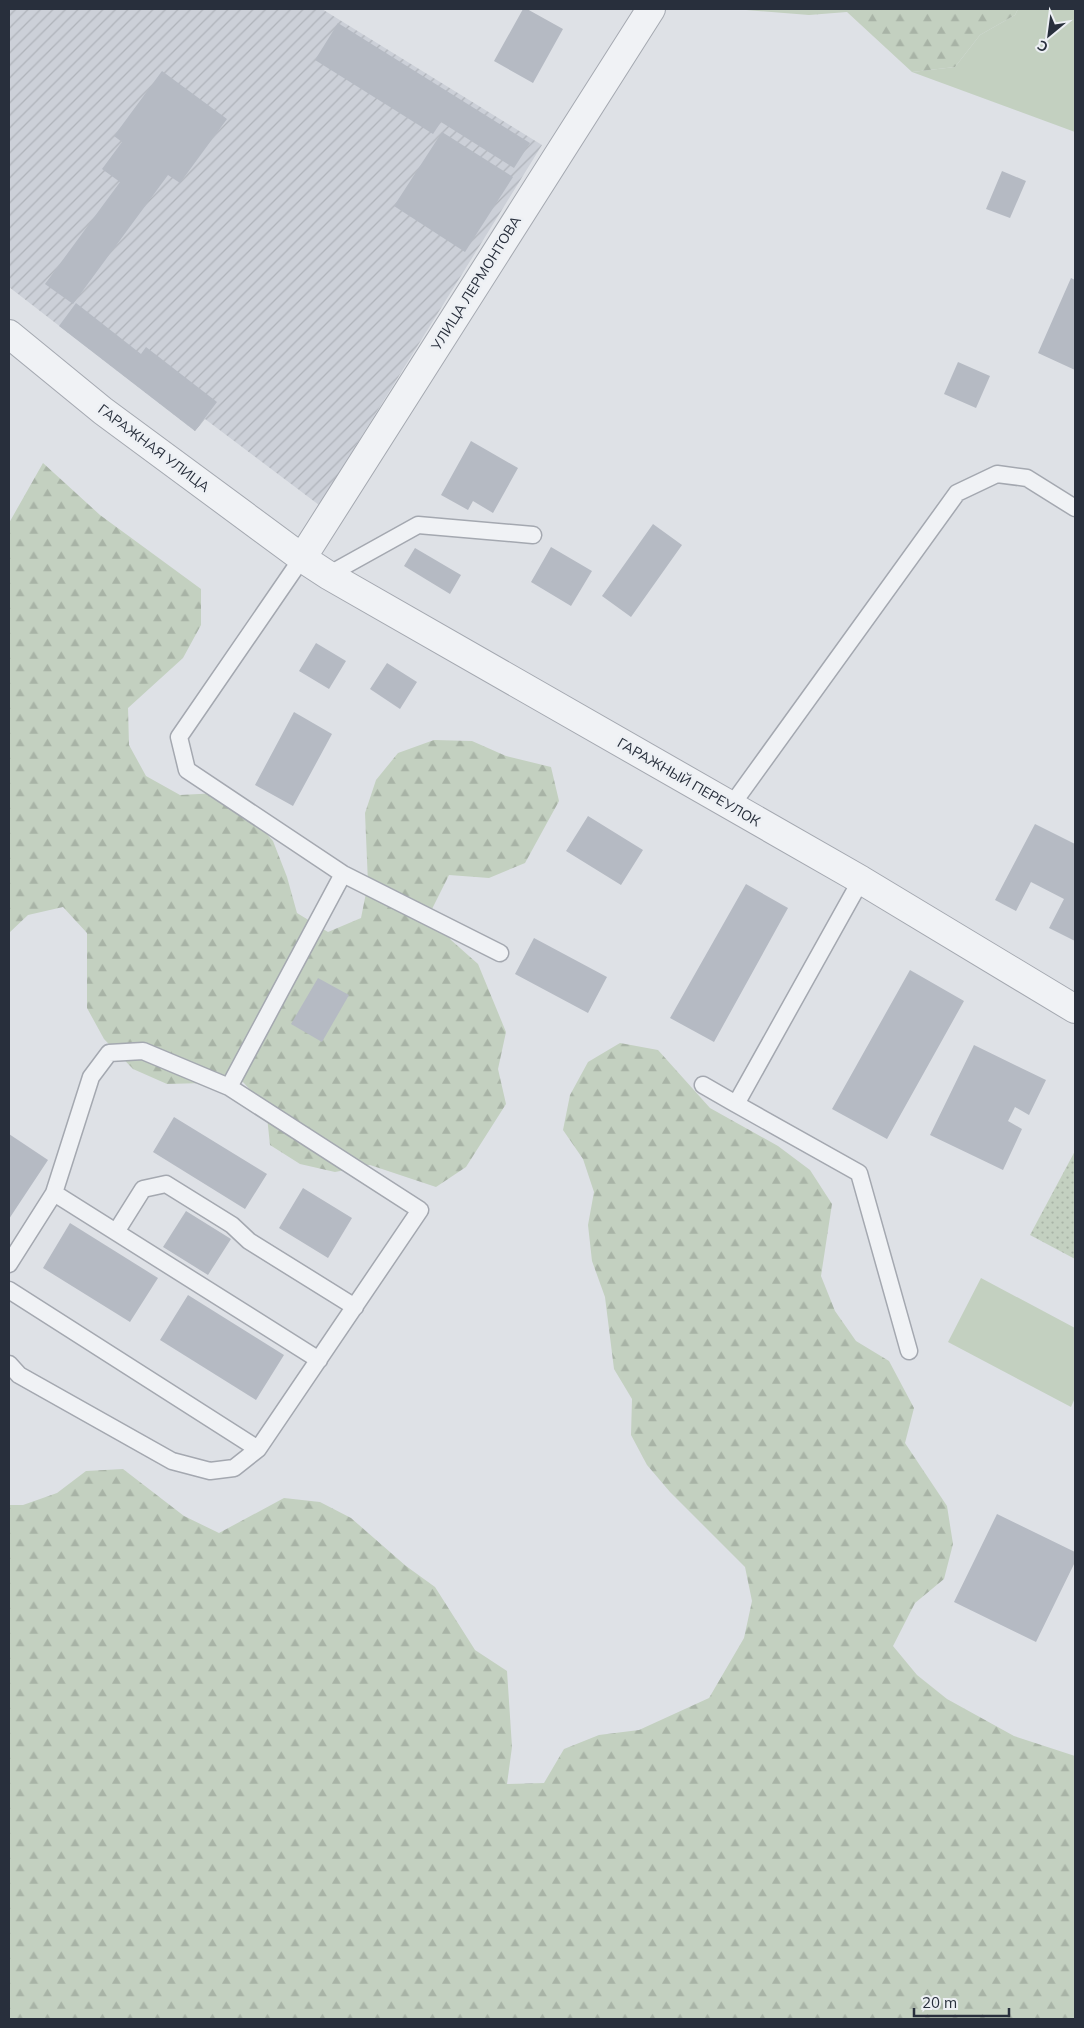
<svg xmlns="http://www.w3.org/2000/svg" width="1084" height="2028" font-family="Mulish,sans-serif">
	<defs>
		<pattern id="industrial-furrows" width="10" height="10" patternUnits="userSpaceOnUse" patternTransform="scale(1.25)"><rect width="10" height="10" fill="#ccd0d8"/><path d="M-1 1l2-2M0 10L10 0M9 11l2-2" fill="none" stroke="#afb3ba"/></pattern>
		<pattern id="forest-firs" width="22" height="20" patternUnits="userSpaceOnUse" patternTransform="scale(1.25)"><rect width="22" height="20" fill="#c3d0c0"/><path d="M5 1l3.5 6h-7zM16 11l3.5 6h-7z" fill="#a8b3a6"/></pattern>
		<pattern id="park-dots" width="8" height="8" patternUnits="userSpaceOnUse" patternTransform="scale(1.25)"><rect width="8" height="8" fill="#c3d0c0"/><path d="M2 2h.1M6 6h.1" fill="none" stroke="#a8b3a6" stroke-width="1.8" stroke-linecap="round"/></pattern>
	</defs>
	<rect width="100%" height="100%" fill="#dee1e6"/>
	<path fill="url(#industrial-furrows)" d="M9,9H322L542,145L319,505L205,419L195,431L9,287Z"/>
	<path fill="#c3d0c0" d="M1018,9H1075V132L912,72L955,67L980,35L1015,15Z
		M981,1278L1075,1328V1398L1071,1407L948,1342Z"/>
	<path fill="url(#forest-firs)" d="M734,9H1018L1015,15L980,35L955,67L912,72L847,12L809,15Z
		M43,463L100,515L201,589V625L183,658L128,708L129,745L146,776L180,795L218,793L247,812L273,841L287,877L297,913L328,932L361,918L368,883L365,813L376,780L398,753L434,740L472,741L506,756L551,767L559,801L525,863L489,878L449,875L432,909L451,940L478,964L506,1032L498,1069L506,1104L466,1167L436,1187L370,1165L335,1172L300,1164L270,1145L266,1107L243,1082L167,1084L133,1069L104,1039L87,1008V933L63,907L28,915L9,933V523Z
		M620,1043L658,1050L710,1108L778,1146L810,1170L832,1204L821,1276L835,1311L856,1341L889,1361L914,1408L905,1443L947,1506L953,1544L944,1579L915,1603L893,1646L917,1675L947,1699L1014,1736L1075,1756V2019H9V1505H23L57,1493L86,1471L123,1469L184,1516L219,1533L284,1498L320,1502L351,1518L406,1566L435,1587L475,1650L507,1671L512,1747L507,1784L544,1783L564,1749L599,1735L639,1730L709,1698L744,1638L752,1601L745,1567L670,1492L647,1465L631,1435L632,1399L614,1369L605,1297L592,1261L588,1225L594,1192L583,1159L563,1130L570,1095L588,1062Z"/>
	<path fill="url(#park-dots)" d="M1075,1151V1259L1030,1235Z"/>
	<path fill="#b5bac3" d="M523,9H527L563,29L533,83L494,61Z
		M338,23L530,143L514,168L441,122L433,134L315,60Z
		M162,71L227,119L180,183L168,175L73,304L45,284L120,182L102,169L122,142L114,136Z
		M442,132L513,177L465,252L394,206Z
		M1002,171L1026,181L1010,218L986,209Z
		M1071,278L1075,280V370L1038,353Z
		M76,303L141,354L146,347L217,402L195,431L59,326Z
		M958,362L990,376L976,408L944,394Z
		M471,441L518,468L493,513L473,501L468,510L441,495Z
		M653,524L682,545L631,617L602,596Z
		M551,547L592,571L571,606L531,582Z
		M415,548L461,575L450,594L404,566Z
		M316,643L346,661L329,689L299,671Z
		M387,663L417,682L400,709L370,689Z
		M294,712L332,734L293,806L255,785Z
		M588,816L643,850L621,885L566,851Z
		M1035,824L1075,844V941L1049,928L1064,899L1031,882L1016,911L995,900Z
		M746,884L788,908L714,1042L670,1018Z
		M534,938L607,977L588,1013L515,974Z
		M910,970L964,1001L887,1139L832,1109Z
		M318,978L349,995L322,1042L291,1024Z
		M974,1045L1046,1080L1029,1115L1015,1107L1008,1121L1022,1129L1003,1170L930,1135Z
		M174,1117L267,1174L245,1209L153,1152Z
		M9,1134L48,1160L9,1219Z
		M303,1188L352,1218L328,1258L279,1228Z
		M186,1211L231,1239L208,1275L163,1247Z
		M70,1223L158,1278L130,1322L43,1268Z
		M188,1295L284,1355L256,1400L160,1340Z
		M997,1514L1075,1552V1562L1036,1642L954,1602Z"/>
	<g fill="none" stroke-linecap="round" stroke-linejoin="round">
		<g stroke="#a4a8b0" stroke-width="19">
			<path id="service" d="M302,558L179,737L187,770L343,874L500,953
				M328,575L418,525L533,535
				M731,806L957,493L997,474L1027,478L1075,508
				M861,880L736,1104L859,1173L909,1351
				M703,1085L736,1104
				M54,1193L319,1360
				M116,1232L143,1189L166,1184L232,1225L249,1241L355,1307
				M9,1264L54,1193L91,1077L109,1053L143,1051L229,1087
				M9,1290L258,1449
				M9,1364L19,1375L172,1461L210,1471L234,1468L258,1449L420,1210L229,1087L343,874"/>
		</g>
		<g stroke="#a4a8b0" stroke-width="30">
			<path id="minor" d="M9,334L103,411L302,558L328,575L861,880L1075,1009
				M302,558L651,9"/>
		</g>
		<use href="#service" stroke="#f0f2f5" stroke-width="16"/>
		<use href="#minor" stroke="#f0f2f5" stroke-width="28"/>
	</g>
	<g text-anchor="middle" stroke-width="5" stroke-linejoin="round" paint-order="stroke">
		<g font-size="14" fill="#282f3c" stroke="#edf0f4">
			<text transform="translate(476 283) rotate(-58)" y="5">УЛИЦА ЛЕРМОНТОВА</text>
			<text transform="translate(154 448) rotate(37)" y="5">ГАРАЖНАЯ УЛИЦА</text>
			<text transform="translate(689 782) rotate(30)" y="5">ГАРАЖНЫЙ ПЕРЕУЛОК</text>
		</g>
	</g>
	<rect width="1084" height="2028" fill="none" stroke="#282f3c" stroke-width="20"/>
	<g transform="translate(1049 35) rotate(209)" stroke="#edf0f4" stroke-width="4" paint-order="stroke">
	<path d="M0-4L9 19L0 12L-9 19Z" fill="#282f3c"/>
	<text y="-8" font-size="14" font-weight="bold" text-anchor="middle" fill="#282f3c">С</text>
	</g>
	<path d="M914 2008v8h95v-8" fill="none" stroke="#282f3c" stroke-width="2.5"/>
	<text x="922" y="2008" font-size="15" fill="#282f3c" stroke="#edf0f4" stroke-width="4" paint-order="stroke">20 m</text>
</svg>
